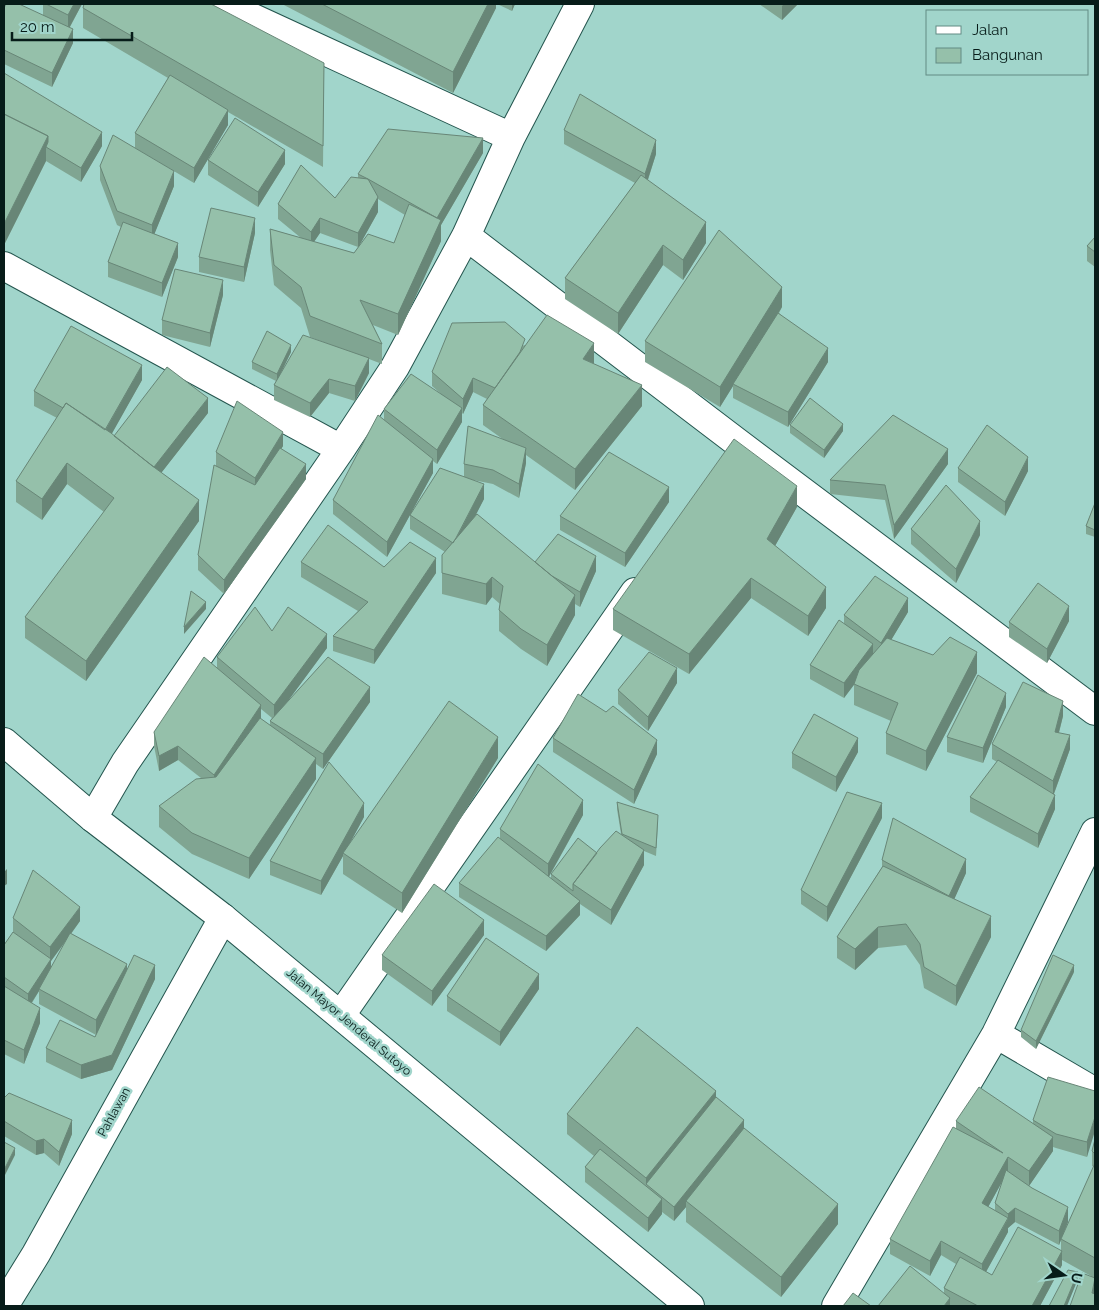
<svg xmlns="http://www.w3.org/2000/svg" width="1099" height="1310" font-family="Raleway,sans-serif">
	<rect width="100%" height="100%" fill="#a1d5cb"/>
	<g fill="none" stroke-linecap="round" stroke-linejoin="round">
		<g stroke="#24554e" stroke-width="30">
			<path id="minor" d="M223,4L511,137
				M466,236L738,443L1095,711
				M4,266L341,449
				M93,818L125,763L341,449L395,367L466,236L511,137L580,4
				M341,1015L635,592
				M996,1034L1095,1092
				M4,1306L36,1254L223,918
				M836,1306L996,1034L1095,832"/>
		</g>
		<g stroke="#24554e" stroke-width="30">
			<path id="secondary" d="M4,742L93,818L223,918L690,1306"/>
		</g>
		<use href="#minor" stroke="#fff" stroke-width="28"/>
		<use href="#secondary" stroke="#fff" stroke-width="28"/>
	</g>
	<path fill="#80a592" fill-rule="evenodd" d="M40,4H82L70,27L73,43L52,87L4,64V8L43,15V5Z
		M282,4H496V8L453,93Z
		M497,4H515L512,11Z
		M759,4H798L782,20Z
		M83,8L324,63L323,167L228,112V125L194,183L135,148V133L168,78L83,28Z
		M4,73L102,146L81,182L46,161L4,245Z
		M564,130L656,154L648,180L706,243L683,280L663,265L618,334L565,299V278L635,183L564,144Z
		M483,153L441,225V241L398,335L373,325L382,344V364L369,359V373L355,401L329,393L310,417L274,400V385L276,381L252,369V362L291,352L280,375L336,347L310,337L301,308L274,285L270,250V229L301,238L278,219V204L335,198L358,178V174ZM378,199L405,215L394,243L360,244L378,212ZM320,233L358,247L354,253L314,242Z
		M208,160L285,164L258,207L208,175Z
		M100,166L174,186L154,234L178,257L162,297L108,277V262L121,227L117,225L100,180Z
		M255,233L244,282L199,272V257Z
		M1095,237V267L1087,261V246Z
		M223,295L210,347L162,335V320Z
		M782,307L779,313L828,362L788,427L733,398V386L720,407L645,362V341Z
		M525,345L594,364L642,406L575,490L526,455V463L519,498L493,484L473,480L484,499L474,517L535,562L596,571L580,607L575,604V615L547,666L521,649L499,631V610L500,604L492,597L486,605L442,594V555L445,552L410,529V515L387,557L333,514V500L384,420V409L441,394L432,386V372ZM473,392L487,399L483,405V425L504,440L464,464V477L412,511L433,473V461L437,464L462,422V413L463,414Z
		M142,380L111,434L114,436L208,413L161,473L199,521L86,681L25,638V617L104,512L67,484L42,520L16,502V481L57,418L34,406V391Z
		M790,425L843,431L824,458L790,433Z
		M283,446L281,449L306,479L224,594L198,570V555L216,466V452Z
		M948,464L894,539L885,500L830,494V480Z
		M958,468L1028,471L1005,516L958,482Z
		M669,502L625,567L560,530V516Z
		M1095,503V537L1086,534V526Z
		M797,507L775,546L826,608L808,636L751,598L689,674L613,630V609Z
		M911,529L980,535L956,583L911,544Z
		M301,562L384,567L436,573L374,664L333,651V636L358,611L301,577Z
		M908,612L891,640L977,673L926,771L886,754V733L891,721L854,705V685L844,698L810,679V665L844,624V615Z
		M1069,621L1047,663L1009,637V622Z
		M272,631L327,648L286,703L370,702L323,769L316,764V779L249,879L192,854L159,827V806L201,778L178,760L159,771L154,746V732L217,668V657ZM261,709L272,718L270,721V725L261,719Z
		M677,683L648,731L618,704V690Z
		M1006,707L983,763L947,752V737Z
		M1063,716L1059,733L1070,749L1054,794L1055,809L1038,848L970,812V797L997,762L992,759V744Z
		M553,738L657,754L634,804L553,752Z
		M858,752L836,792L792,768V753Z
		M498,758L402,913L343,874V856L321,895L270,875V861L364,817L350,843Z
		M617,802L658,823L656,856L644,851V865L611,925L580,904V915L546,951L459,897V883L500,839V829L583,815L549,877L551,878V874L597,853L621,834L617,809Z
		M882,818L827,922L801,904V890Z
		M882,860L966,873L954,899L991,937L956,1006L924,988L920,965L906,945L878,948L855,970L837,958V937L882,867Z
		M13,918L80,921L71,934L127,971L155,979L112,1070L81,1079L46,1062V1048L95,1037L96,1035L39,1004V991L32,1003L40,1023L24,1064L4,1054V945L13,932ZM66,941L51,968V961Z
		M484,935L432,1006L382,970V955Z
		M1074,972L1036,1049L1021,1037V1030Z
		M539,989L500,1046L447,1011V996Z
		M1095,1091L1087,1157L1056,1148L1053,1147V1151L1029,1186L1068,1222L1059,1245L1015,1222L1008,1228V1232L986,1272L992,1275L1061,1250V1239L1094,1167L1092,1166V1151L1095,1139V1306L1091,1276L1062,1260V1265L1040,1306H950L944,1293V1288L956,1264L941,1255L930,1276L890,1254V1239L956,1128V1121L1033,1123V1120ZM1002,1182L995,1203V1210L988,1207Z
		M716,1097L744,1128L838,1224L781,1297L686,1222V1207L674,1221L662,1212V1214L648,1232L585,1182V1167L594,1156L567,1134V1114Z
		M4,1098L72,1134L59,1166L44,1153L36,1155L4,1136Z"/>
	<path fill="#688677" d="M74,4H82L68,30V15Z
		M488,4H496V8L453,93V72Z
		M512,4H515L512,11Z
		M784,4H798L782,20V6Z
		M73,29V43L52,87V73Z
		M228,110V125L194,183V168Z
		M102,132V146L81,182V168Z
		M48,136V148L46,147V161L4,245V224Z
		M483,138V153L441,225V241L398,335V314L437,218Z
		M656,140V154L645,188V174Z
		M285,150V164L258,207V192Z
		M174,171V186L152,240V225Z
		M378,197V212L358,248V233Z
		M255,218V233L244,282V267Z
		M320,218V233L311,246V232Z
		M706,222V243L683,280V260Z
		M178,243V257L162,297V283Z
		M663,245V265L618,334V313Z
		M223,280V295L210,347V333Z
		M782,287V307L734,384H733V386L720,407V387Z
		M594,343V364L583,359Z
		M291,345V352L277,381V374Z
		M828,348V362L788,427V412Z
		M369,358V373L355,401V386Z
		M142,365V380L105,446V431Z
		M473,378V392L463,414V399Z
		M329,379V393L310,417V403Z
		M642,385V406L575,490V469Z
		M208,398V413L151,486V471Z
		M462,408V422L437,464V450Z
		M843,424V431L824,458V450Z
		M283,432V446L255,492V478Z
		M526,448V463L519,498V484Z
		M948,449V464L894,539V525Z
		M1028,457V471L1005,516V502Z
		M433,459V473L387,557V542Z
		M67,463V484L42,520V499Z
		M306,464V479L224,594V580Z
		M5,468V489L4,491V470Z
		M484,484V499L454,558V543Z
		M797,486V507L767,560V539Z
		M669,487V502L625,567V553Z
		M199,500V521L86,681V661Z
		M980,521V535L956,583V569Z
		M596,556V571L580,607V592Z
		M436,558V573L374,664V650Z
		M492,577V597L486,605V584Z
		M751,578V598L689,674V654Z
		M826,587V608L808,636V616Z
		M575,595V615L547,666V645Z
		M908,598V612L881,657V643Z
		M206,602V609L184,634V627Z
		M1069,606V621L1047,663V649Z
		M327,634V648L274,720V705Z
		M873,644V659L844,698V683Z
		M977,652V673L926,771V751Z
		M677,668V683L648,731V717Z
		M370,687V702L323,769V754Z
		M1006,693V707L983,763V748Z
		M1063,701V716L1055,747V732Z
		M261,705V720L214,789V775Z
		M1070,735V749L1053,796V781Z
		M498,737V758L402,913V893Z
		M858,738V752L836,792V777Z
		M657,740V754L634,804V790Z
		M178,746V760L159,771V756Z
		M316,758V779L249,879V858Z
		M1055,795V809L1038,848V834Z
		M583,800V815L548,878V864Z
		M364,803V817L344,854L343,853V856L321,895V881Z
		M882,803V818L827,922V907Z
		M644,850V865L611,925V910Z
		M966,859V873L949,911V896Z
		M7,869V884L4,886V872Z
		M580,901V915L546,951V936Z
		M80,907V921L51,961V973L39,989V991L28,1008V994L50,960V947Z
		M991,916V937L956,1006V986Z
		M484,920V935L432,1006V991Z
		M878,927V948L855,970V949Z
		M127,964V978L96,1035V1020Z
		M155,965V979L112,1070L81,1079V1065Z
		M1074,965V972L1036,1049V1041Z
		M539,974V989L500,1046V1032Z
		M40,1008V1023L24,1064V1050Z
		M716,1091V1112L646,1184V1178Z
		M1095,1117V1131L1087,1157V1142Z
		M72,1120V1134L59,1166V1152Z
		M744,1120V1134L686,1201V1207L674,1221V1207Z
		M1053,1137V1151L1029,1186V1171Z
		M44,1139V1153L36,1155V1141Z
		M15,1148V1155L4,1177V1170Z
		M1008,1157V1171L982,1218V1203Z
		M662,1199V1214L648,1232V1218Z
		M838,1204V1224L781,1297V1277Z
		M1068,1207V1222L1059,1245V1231Z
		M1015,1208V1222L1008,1228V1232L982,1279V1264L1008,1219V1214Z
		M941,1241V1255L930,1276V1261Z
		M1062,1251V1265L1040,1306H1032Z
		M1078,1272V1279L1067,1306H1064Z
		M1095,1280V1294L1092,1293Z
		M950,1298V1306H944Z"/>
	<path fill="#95c0aa" stroke="#688677" d="M6,4H19L73,29L52,73L4,50V8Z
		M46,4H74L68,15Z
		M84,4H211L324,63L323,146L83,8Z
		M322,4H488L453,72Z
		M4,73L102,132L81,168L46,147L48,142V136L4,114Z
		M170,75L228,110L194,168L135,133Z
		M580,94L656,140L645,174L564,130Z
		M4,114L48,136L4,224Z
		M235,118L285,150L258,192L208,160Z
		M388,129L483,138L437,218L368,179L378,197L358,233L320,218L311,232L278,204L301,165L335,198L351,177L368,179L358,174Z
		M113,135L174,171L152,225L117,211L100,166Z
		M641,175L706,222L683,260L663,245L618,313L565,278Z
		M409,204L441,220L398,314L360,300L382,344L310,316L301,287L274,265L270,229L354,253L368,234L394,243Z
		M211,208L255,218L244,267L199,257Z
		M123,222L178,243L162,283L108,262Z
		M719,230L782,287L720,387L645,341Z
		M1095,237V252L1087,246Z
		M175,269L223,280L210,333L162,320Z
		M778,313L828,348L788,412L733,384Z
		M547,315L594,343L583,359L642,385L575,469L483,405Z
		M505,322L525,339L520,352L495,388L473,378L463,399L432,372L452,323Z
		M71,326L142,365L105,430L66,403L63,408L34,391Z
		M267,331L291,345L277,374L252,362Z
		M303,335L369,358L355,386L329,379L310,403L274,385Z
		M167,367L208,398L154,467L114,436Z
		M411,374L462,408L437,450L384,409Z
		M810,398L843,424L824,450L790,425Z
		M237,401L283,432L255,478L216,452Z
		M66,403L111,433L151,465L199,500L86,661L25,617L114,498L67,463L42,499L16,481Z
		M378,415L433,459L387,542L333,500Z
		M893,415L948,449L894,525L885,485L830,480Z
		M987,425L1028,457L1005,502L958,468Z
		M468,426L526,448L519,484L493,470L464,464Z
		M734,439L797,486L767,539L826,587L808,616L751,578L689,654L613,609Z
		M280,448L306,464L224,580L198,555L214,465L255,485Z
		M609,452L669,487L625,553L560,516Z
		M440,468L484,484L456,538L453,543L410,515Z
		M946,485L980,521L956,569L911,529Z
		M1095,503V530L1086,526Z
		M477,514L575,595L547,645L521,629L499,610L503,586L492,577L486,584L442,573V555Z
		M328,525L384,567L410,542L436,558L374,650L333,636L368,602L301,562Z
		M558,534L596,556L580,592L552,576L535,562Z
		M875,576L908,598L881,643L844,615Z
		M1038,583L1069,606L1047,649L1009,622Z
		M191,591L206,602L184,627Z
		M255,607L272,631L288,607L327,634L274,705L217,657Z
		M839,620L873,644L844,683L810,665Z
		M950,637L977,652L926,751L886,733L898,703L854,684L859,670L887,638L933,655Z
		M649,652L677,668L648,717L618,690Z
		M204,657L261,705L214,775L178,746L159,756L154,732Z
		M328,657L370,687L323,754L270,721Z
		M978,675L1006,693L983,748L947,737Z
		M1023,682L1063,701L1055,732L1070,735L1053,781L992,744Z
		M578,694L606,712L613,706L657,740L634,790L553,738Z
		M449,701L498,737L402,893L343,853Z
		M814,714L858,738L836,777L792,753Z
		M260,718L316,758L249,858L192,833L159,806L196,779L216,777Z
		M998,760L1055,795L1038,834L970,797Z
		M329,762L364,803L321,881L270,861Z
		M538,764L583,800L548,864L500,829Z
		M847,792L882,803L827,907L801,890Z
		M617,802L658,815L656,848L622,834Z
		M893,818L966,859L949,896L882,860Z
		M616,831L644,850L611,910L573,884L600,848Z
		M498,837L580,901L546,936L459,883Z
		M578,838L597,853L573,884V891L551,874Z
		M883,866L991,916L956,986L924,967L920,944L906,924L878,927L855,949L837,937Z
		M33,870L80,907L50,947L13,918Z
		M434,884L484,920L432,991L382,955Z
		M13,932L51,959L28,994L4,977V945Z
		M70,933L127,964L96,1020L39,989Z
		M486,938L539,974L500,1032L447,996Z
		M134,955L155,965L112,1055L81,1065L46,1048L60,1020L95,1037Z
		M1053,955L1074,965L1036,1041L1021,1030Z
		M4,986L40,1008L24,1050L4,1040Z
		M637,1027L716,1091L646,1178L567,1114Z
		M1048,1077L1095,1091V1117L1087,1142L1056,1134L1033,1120Z
		M979,1087L1053,1137L1029,1171L1008,1157L982,1203L1008,1218L982,1264L941,1241L930,1261L890,1239L953,1127L1003,1153L956,1121Z
		M9,1093L72,1120L59,1152L44,1139L36,1141L4,1121V1098Z
		M716,1097L744,1120L674,1207L646,1184Z
		M744,1128L838,1204L781,1277L686,1201Z
		M1095,1139V1154L1092,1151Z
		M4,1142L15,1148L4,1170Z
		M600,1149L662,1199L648,1218L585,1167Z
		M1095,1163V1258L1061,1239Z
		M1006,1170L1032,1188L1068,1207L1059,1231L1015,1208L1008,1214L995,1203Z
		M1018,1227L1062,1251L1032,1306H978L944,1288L960,1257L992,1275Z
		M910,1266L950,1298L944,1306H878Z
		M1068,1270L1078,1272L1064,1306H1049Z
		M1082,1273L1095,1278L1092,1293L1095,1294V1306H1070Z
		M853,1293L871,1306H843Z"/>
	<g text-anchor="middle" stroke-width="5" stroke-linejoin="round" paint-order="stroke">
		<g font-size="12" fill="#071c19" stroke="#a1d5cb">
			<text transform="translate(349 1022) rotate(40)" y="4">Jalan Mayor Jenderal Sutoyo</text>
			<text transform="translate(114 1112) rotate(-61)" y="4">Pahlawan</text>
		</g>
	</g>
	<rect width="1099" height="1310" fill="none" stroke="#071c19" stroke-width="10"/>
	<rect x="926" y="10" width="162" height="65" fill="#a1d5cb" stroke="#638b84"/>
	<rect x="936" y="26" width="25" height="8" fill="#ffffff" stroke="#638b84"/>
	<text x="972" y="35" font-size="15" fill="#071c19">Jalan</text>
	<rect x="936" y="48" width="25" height="15" fill="#95c0aa" stroke="#638b84"/>
	<text x="972" y="60" font-size="15" fill="#071c19">Bangunan</text>
	<g transform="translate(1064 1275) rotate(103)" stroke="#a1d5cb" stroke-width="4" paint-order="stroke">
	<path d="M0-4L9 19L0 12L-9 19Z" fill="#071c19"/>
	<text y="-8" font-size="14" font-weight="bold" text-anchor="middle" fill="#071c19">U</text>
	</g>
	<path d="M12 32v8h120v-8" fill="none" stroke="#071c19" stroke-width="2.5"/>
	<text x="20" y="32" font-size="15" fill="#071c19" stroke="#a1d5cb" stroke-width="4" paint-order="stroke">20 m</text>
</svg>
